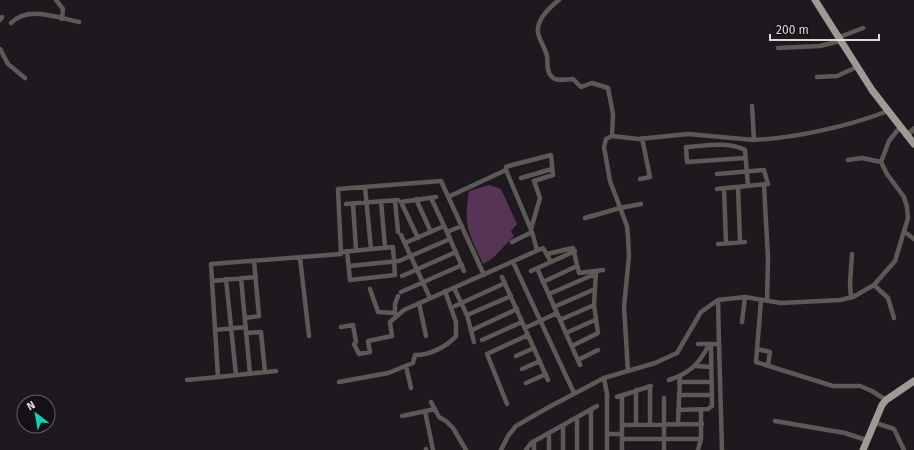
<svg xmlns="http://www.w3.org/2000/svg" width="914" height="450" font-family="'Fira Sans',sans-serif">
	<rect width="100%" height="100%" fill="#1e191e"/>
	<path fill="#573356" d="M489,185L501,189L517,224L511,231L514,236L493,258L483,264C469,233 463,227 469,191Z"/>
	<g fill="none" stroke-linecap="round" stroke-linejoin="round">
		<path stroke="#5c5a57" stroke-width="4.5" d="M56,0L63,9L62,19
			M559,0C550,7 536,19 538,33C540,41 545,48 547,56C548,63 546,72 552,77C557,82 567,79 573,79L581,87L592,83L608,88L613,114L612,136
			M0,20L2,17
			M11,23C28,5 58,18 79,22
			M837,38L863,28
			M778,48L820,46L840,41
			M0,49L8,64L25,78
			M817,77L837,76L857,67
			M754,140C796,138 849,126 888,111
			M745,158L687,162L686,147C705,146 728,141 745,150L748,186
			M848,160L862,158L881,162
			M506,170L532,232L512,242
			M717,174L764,170L768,184
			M521,178L552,169
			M640,179L650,177L642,138
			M764,185L768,259L767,301
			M365,187L371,249
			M738,187L740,242
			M724,188L726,243
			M717,189L767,184
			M448,197L506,170V167L512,165L551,155L553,175L534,181L540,198L531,229
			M431,198L447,232L462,226
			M416,199L431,232
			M395,200L398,232
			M381,201L385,247
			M346,204L398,200
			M353,204L356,250
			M585,218L620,208L641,204
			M447,232L464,271
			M532,232L537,250
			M905,232L914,239
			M401,235L430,298
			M418,238L401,202L436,197
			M405,243L444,226
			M718,244L745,242
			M341,252L393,247L395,275L350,280L347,251
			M547,254L573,248L579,273L603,270
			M300,258L309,336
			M513,262L574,393
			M349,266L399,261L450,239
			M537,268L580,365
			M531,271L575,251
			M402,276L456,252
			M502,277L548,380
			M241,278L250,374
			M226,279L236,375
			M212,281L256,277
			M543,282L577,266
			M874,285L888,298L894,318
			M454,288L467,315L474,342
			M370,289L378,312L395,313
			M401,292L462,265
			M549,294L595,274
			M851,297L850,284L852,254
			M761,300L756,362L833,386H860L872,391L886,400
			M419,303L426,336
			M455,306L505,283
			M554,307L595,289
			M395,314V304L398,296
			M467,315L511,296
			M245,318L259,316L254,261
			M560,320L594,305
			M742,322L745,297
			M341,327L353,325L356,342L354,344L359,354L370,352L368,341L392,336L390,322L404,310L543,248L551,262
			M525,328L557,313
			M215,330L246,327
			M472,330L517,309
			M247,333L261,332L265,372
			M566,333L595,320
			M482,340L522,322
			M698,344H719L718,300
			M719,344L722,450
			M572,346L598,333L594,305L596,271
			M757,349L770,352L768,365
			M516,356L534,348
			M578,360L598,350
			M406,366L411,388
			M696,366L711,367
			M522,369L540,361
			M628,371L624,307L629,256L628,236L627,226L610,181L604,147L606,139L612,136L638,139L688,134L754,140L752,106
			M218,377L276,371
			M604,378L607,394V450
			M187,380L218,377L211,264L341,254L338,189L441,181L484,275
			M669,380C690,373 698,365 709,345
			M339,382L388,373L413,363L415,355C428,356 448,346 456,336V322L445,291
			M679,382H712
			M526,383L546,374
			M650,386V425
			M679,395H712
			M617,397L651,386
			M664,398V450
			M431,402L439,417L446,421L453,428L466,450
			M507,404L487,354L528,335
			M591,410V450
			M678,410L708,409L712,406L711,345
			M425,411L433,450
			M402,416L435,409
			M577,417V450
			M775,421L845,433L866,440
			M873,422L894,429L904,450
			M678,424L680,377
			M622,425L702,424
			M636,425V390
			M563,426V450
			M549,433V450
			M607,434H622
			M622,439H701
			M534,441V450
			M426,449V450
			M501,450L508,436L516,426L549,407L604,378L655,363L677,353L701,312L718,300L745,297L781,303L840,300L853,297L874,285L895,261L908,218L907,207L904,197L887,174L881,162L889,141L900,127
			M526,450L531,443L597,406
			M622,450V395
			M698,450L701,439V410"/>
		<path stroke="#5c5a57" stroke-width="5.5" d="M906,136L914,129"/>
		<path stroke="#9e9a94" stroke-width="7" d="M815,0L872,90L914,144
			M863,450L882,405L886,400L914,381"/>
	</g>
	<g transform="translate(36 414) rotate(329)"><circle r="19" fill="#151015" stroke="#656065"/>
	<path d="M0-3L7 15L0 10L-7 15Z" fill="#09d5b5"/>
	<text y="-6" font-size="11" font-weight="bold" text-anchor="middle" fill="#ddd9dd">N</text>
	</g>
	<path d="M770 34v6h109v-6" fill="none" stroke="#ddd9dd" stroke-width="2"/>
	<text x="776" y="34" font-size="12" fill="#ddd9dd" stroke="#151015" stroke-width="3" paint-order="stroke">200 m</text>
</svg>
